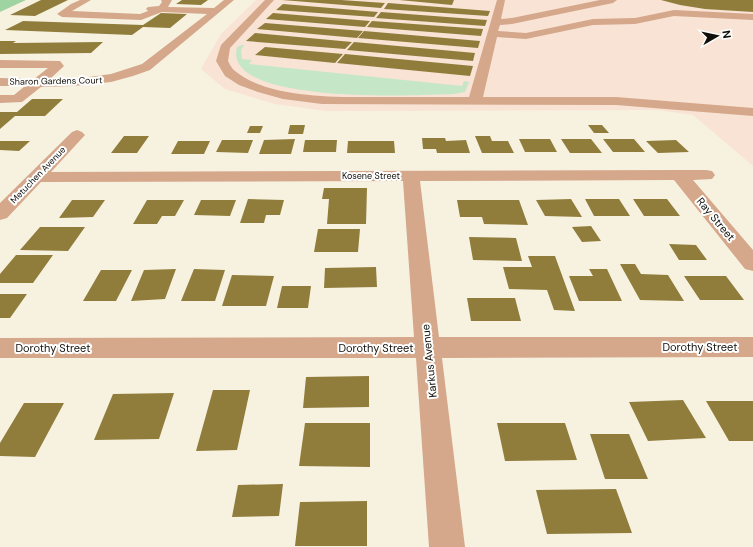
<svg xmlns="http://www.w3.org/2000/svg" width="753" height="547" font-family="'DM Sans',sans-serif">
	<rect width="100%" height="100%" fill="#f7f2e0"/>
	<path fill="#f8e3d4" d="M256,0H753V166L693,115L658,110L326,111L275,104L225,89L201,69L221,34Z"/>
	<path fill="#c5e7c7" d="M242,45H244L241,50L242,59L252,60L249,64L462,86L464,81L469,82L465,92L454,94C422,95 221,106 237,47Z"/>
	<path fill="#9fd4a2" d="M0,0H26L0,12Z"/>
	<path fill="#907d3c" d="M41,0H68L35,16L10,15Z
		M182,0H208L201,5L176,4Z
		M282,0H341L385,3L381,8Z
		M399,0H454L452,5Z
		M661,0H753V12L705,9L680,5Z
		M388,3L490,11L488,16L384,9Z
		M283,4L378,12L374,17L276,10Z
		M381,12L487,20L485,26L376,18Z
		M161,13L187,14L170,28L143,27L132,35L5,30L23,21L143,25Z
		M273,13L370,21L365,27L266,19Z
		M372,21L483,29L481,36L367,27Z
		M265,23L363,31L357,38L257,29Z
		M364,31L480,41L478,48L358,38Z
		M255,33L352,42L345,49L246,41Z
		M0,41H16L13,43L103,42L91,53L0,54Z
		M354,42L475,53L473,61L347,50Z
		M265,47L343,54L335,63L255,55Z
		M345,54L473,66L470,76L337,63Z
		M32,99H63L45,116H15L0,129V112H17Z
		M290,125H305L303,134H288Z
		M588,125H602L609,133H594Z
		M250,126H263L260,133H247Z
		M124,136H149L137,153H111Z
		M475,136H490L492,141H508L514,153H482Z
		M422,138H445L446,141L466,140L470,153H437L436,149H423Z
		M295,139L291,154H259L264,140Z
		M519,139H550L557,152H525Z
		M561,139H591L602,153H570Z
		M603,139H634L645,152H613Z
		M222,140H253L248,153L216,152Z
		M305,140H337L336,152H303Z
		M676,140L689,152L658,153L646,141Z
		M0,141H30L19,151L0,150Z
		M178,141H210L204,154H171Z
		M348,141H394L395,153H347Z
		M324,188H367L366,224H327L329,199H322Z
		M248,199L284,200L280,215H266L264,223H240Z
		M571,199L582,217L545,216L536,200Z
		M585,199H619L630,216H594Z
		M633,199H667L680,216H644Z
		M72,200H105L93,217L59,218Z
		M147,200H184L175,216H162L157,224H133Z
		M201,200H236L230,216L194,215Z
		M457,200H519L528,225L484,224L482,217H460Z
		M591,226L601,241L582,242L572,227Z
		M40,227H85L68,251L20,250Z
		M318,229H360L358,252H314Z
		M469,237L516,238L522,261L473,260Z
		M669,244L696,245L707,260H679Z
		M16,255H53L33,283H0V274Z
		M528,256H555L575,311L554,310L547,290L509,289L503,267H532Z
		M620,264H635L641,274L668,275L684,301L640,300Z
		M376,267L377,287L324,288L325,268Z
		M176,269L165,299L131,301L144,270Z
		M194,269L225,270L215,301H181Z
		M589,269H607L622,301H579L569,276H593Z
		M101,270H132L116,301H83Z
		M232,275L274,276L266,306H222Z
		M684,276H726L744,300H700Z
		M282,286H311L308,308H277Z
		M0,294H27L10,318H0Z
		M467,298H515L521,321H471Z
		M369,376V407L303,408L306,377Z
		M213,390H250L237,450L196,451Z
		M174,393L159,439L94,440L113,394Z
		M683,400L706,438L648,441L629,402Z
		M706,401H753V441H729Z
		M24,403H64L35,457L0,456V443Z
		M305,423H370V467L299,466Z
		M497,423H565L577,460L505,461Z
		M590,434H629L648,479H605Z
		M283,484L279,516L232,517L238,485Z
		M616,489L632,533L547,534L536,490Z
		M367,501V546H295L300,502Z"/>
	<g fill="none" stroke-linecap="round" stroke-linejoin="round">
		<path fill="#d5a78b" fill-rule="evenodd" d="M80,0H91L72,11L140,14L148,11L146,9L148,7L159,6L162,2L161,0H172L168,7L214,8L224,0H234L150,70L133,76L111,82L74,86L41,87L22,102L0,103V95H14L25,86H0V78L34,79L48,68H0V60L60,61L64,66L50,79H74L111,74L142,64L207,14L162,12L141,20L62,17L57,14L71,4Z
			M265,0H274L230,48L228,61C230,65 232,69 235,71C270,100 344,97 387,97C414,97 442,97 469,97L497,0H505L501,19L512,18L600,0H617L613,3L512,24L500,25L498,31L526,33L593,19L635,18L674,10L753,14V20L674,16L635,24L593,25L526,39L497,37L483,97H616L753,108V116L616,105L322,104L283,99L258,92L239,85L225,76L216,61L221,45Z
			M77,130L82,132L85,135L51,172L679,170H706L712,171L715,175L712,179L693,180L753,250V271L745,269L674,180L420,181L439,337H753V357L442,358L465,547H429L416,358H0V338L414,337L403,181L41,182L7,218L0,220V203L72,132Z"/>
	</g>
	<g text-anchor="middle" stroke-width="4" stroke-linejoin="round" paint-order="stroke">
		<g font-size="9" fill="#100f09" stroke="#fff">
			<text transform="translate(56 81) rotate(-1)" y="3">Sharon Gardens Court</text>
			<text transform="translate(38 175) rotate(-46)" y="3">Metuchen Avenue</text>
			<text x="371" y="179">Kosene Street</text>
		</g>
		<g font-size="11" fill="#100f09" stroke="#fff">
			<text transform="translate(716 219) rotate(50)" y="4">Ray Street</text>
			<text x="700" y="351">Dorothy Street</text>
			<text x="53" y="352">Dorothy Street</text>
			<text x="376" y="352">Dorothy Street</text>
			<text transform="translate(429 361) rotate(-96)" y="4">Karkus Avenue</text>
		</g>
	</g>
	<g transform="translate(717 36) rotate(81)" stroke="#ffffff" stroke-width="3" paint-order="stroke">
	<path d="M0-3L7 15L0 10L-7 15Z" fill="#100f09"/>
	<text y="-6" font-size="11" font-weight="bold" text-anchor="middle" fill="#100f09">N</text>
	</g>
</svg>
